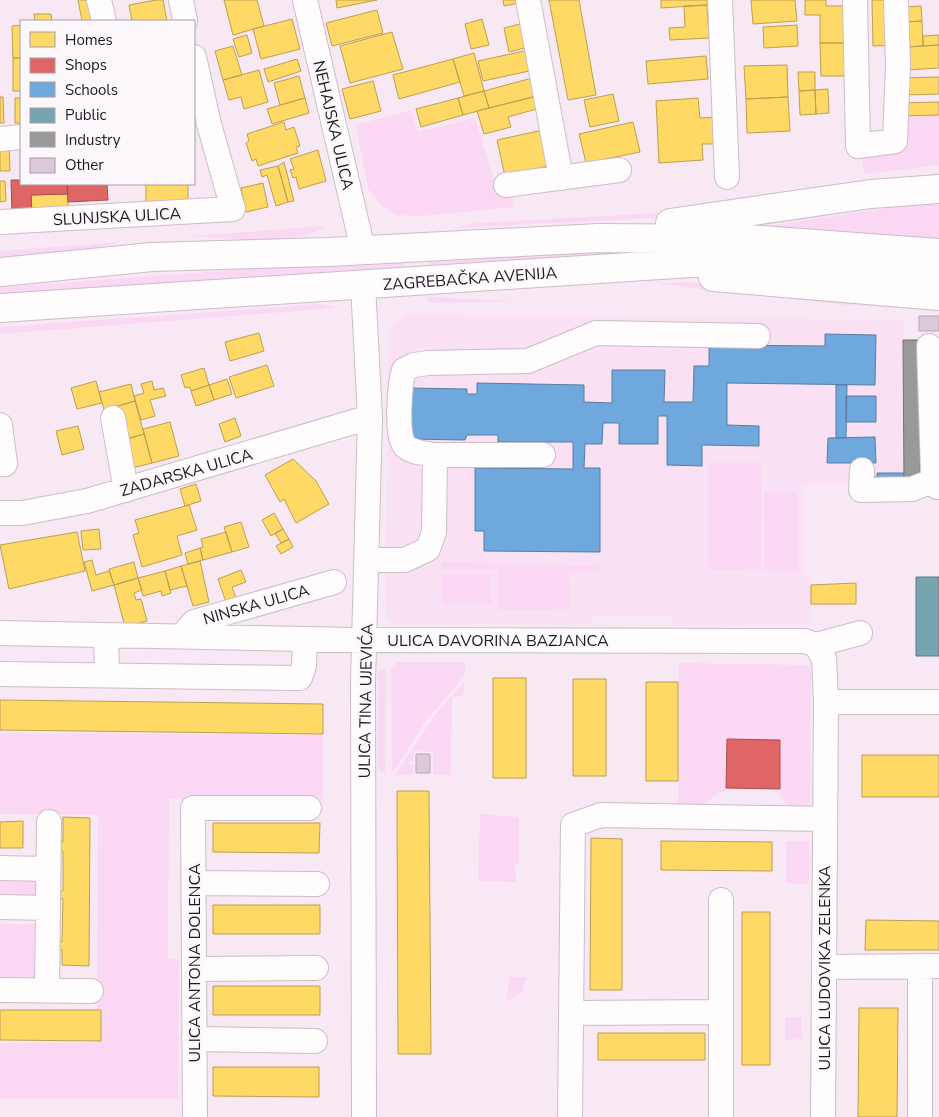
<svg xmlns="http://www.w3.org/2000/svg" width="939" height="1117" font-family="'Nunito Sans',sans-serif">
	<rect width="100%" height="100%" fill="#f7e8f4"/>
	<path fill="#f9e0f3" d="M408,314L903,320L904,484L803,485V575L809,576V583L811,584V625H672V616H591V624H396L387,617L386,613L388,333L393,324Z"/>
	<path fill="#fad8f3" d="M411,110L418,132L475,118L495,183L508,180L514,207L422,216L396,215L381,205L368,189L356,125Z
		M939,115V165L864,174L862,154L900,116Z
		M939,173V180L681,217L453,228L477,223L660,213L846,184Z
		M939,200V242L761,227Z
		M325,226C302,246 223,238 192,236Z
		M121,242L88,251L0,258V251Z
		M715,248L430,267L429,258Z
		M402,258L403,270L0,298V287Z
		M687,282L939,306V310L847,305L661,284Z
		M425,297L518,301L430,303Z
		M322,304L336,308L0,334V327Z
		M708,463H761V569L708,570Z
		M764,492H797L798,571H765Z
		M441,562L597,566L598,571H569L570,609L499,610L498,571L520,570L442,569Z
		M490,573L491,604H442V575Z
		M397,662H465V675L426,721L392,774L391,668Z
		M679,663L808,665L811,674L810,812H795L780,796V740L727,739L726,791L717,793L699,811L678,812Z
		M383,670L386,671L385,775L378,769V671Z
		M465,681L463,695L452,698L451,775H433V752L414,751L413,761H409V765H413V775H395L437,712Z
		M0,733L323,735V799H169L168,959H179L178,1099H0V1043H97L98,815L0,814Z
		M480,814L519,817V863H515L516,882L478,881Z
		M786,841H809V884L786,883Z
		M0,881L38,882V897H0Z
		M0,924H39L38,979H0Z
		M509,977H526L522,993L507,1001Z
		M785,1017H801L802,1039L785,1040Z"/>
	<path fill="#ffd966" stroke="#bd9f51" d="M78,0H94L97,21H82Z
		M156,0H163L167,21H132L129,5Z
		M224,0H257L264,26L233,35Z
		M336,0H377L337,8Z
		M503,0H528V1L504,6Z
		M549,0H579L596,95L568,100Z
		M661,0H707V5L661,8Z
		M751,0H795L797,21L753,24Z
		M805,0H826V6H850L851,43H820V15H805Z
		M872,0H892L894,45L873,46Z
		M707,5L709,38L670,40L669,28L685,27L684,6Z
		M921,6L922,21L904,22L903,7Z
		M377,10L383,33L332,46L326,23Z
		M34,14H51L52,21H35Z
		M292,19L300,49L261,59L253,29Z
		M482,19L489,45L471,49L465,24Z
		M922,21L923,46L906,47L904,22Z
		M524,23L529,47L509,52L504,28Z
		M21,25V58H13L12,26Z
		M797,25L798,46L764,48L763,27Z
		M392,32L403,69L350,83L340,46Z
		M247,35L252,53L239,57L233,39Z
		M939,35V45L923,46V36Z
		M820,43H851V76H821Z
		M939,45V68L907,70L906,47Z
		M233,46L242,75L223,80L215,51Z
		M529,50L534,70L483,81L478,61Z
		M474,53L484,91L464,96L453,59Z
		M706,56L708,79L648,84L646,61Z
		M13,58H21V91H13Z
		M297,59L301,71L268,82L264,69Z
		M453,59L460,82L399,99L393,75Z
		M787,65L788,97L746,99L744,66Z
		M259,70L268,102L244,109L241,97L229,100L223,80Z
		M798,72H815V90L799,91Z
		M299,76L305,98L280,105L274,83Z
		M939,77V94L901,95V78Z
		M532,78L537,96L489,108L484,91Z
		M373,81L381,111L350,119L342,89Z
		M828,89L829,113L816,114L815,90Z
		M815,90L816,114L800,115L799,91Z
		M484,91L489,108L463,115L458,98Z
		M613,94L619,121L590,127L584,100Z
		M537,96L540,108L508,117L511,127L484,134L477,111Z
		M0,97H3L4,123H0Z
		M788,97L790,131L747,133L746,99Z
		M15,98H21V123H15Z
		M305,98L309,113L272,124L267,109Z
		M458,98L463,115L421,127L416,109Z
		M698,98L700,118L716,117L718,144H702L703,160L659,163L656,101Z
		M939,102V115L900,116L899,103Z
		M284,122L286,130L294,127L300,146L296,147L298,153L258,166L256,159L252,161L246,143L249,141L247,134Z
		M633,122L640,152L586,163L579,134Z
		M543,130L552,165L505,176L497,140Z
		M9,146L10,171H0V147Z
		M318,150L326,181L299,189L296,177L293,178L290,170L294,169L290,159Z
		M284,162L294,201L288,202L278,166Z
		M278,166L288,202L276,206L267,175L262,177L260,170Z
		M0,181H5L6,201L0,202Z
		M263,183L268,207L246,212L241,188Z
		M146,184H188V203L146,205Z
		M68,194V212L32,213L31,195Z
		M259,333L264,351L230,361L225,342Z
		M267,365L274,386L236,398L229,377Z
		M204,368L209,385L191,391L190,387L185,388L181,375Z
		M227,379L232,394L214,400L209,385Z
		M96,381L102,403L77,409L71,388Z
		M152,381L154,390L163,388L166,396L150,400L155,416L141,420L134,396L144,393L141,384Z
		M131,384L135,401L104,410L99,392Z
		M209,385L214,400L196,406L191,391Z
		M135,401L144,434L123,440L115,407Z
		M235,418L241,436L225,442L219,424Z
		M170,422L179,456L152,463L143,429Z
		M78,426L84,449L62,455L56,431Z
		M144,434L152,463L132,468L123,440Z
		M293,459L316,481L329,504L296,523L284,499L280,502L265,475Z
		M196,484L201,501L185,506L180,489Z
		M189,505L197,530L177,536L182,555L142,567L133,535L139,533L135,520Z
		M274,513L283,529L271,536L262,520Z
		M241,522L249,547L232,552L224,527Z
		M99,529L101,549L83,550L81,531Z
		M283,529L289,539L281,543L275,533Z
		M77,532L85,571L9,589L0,545Z
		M226,532L232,552L203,560L200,548L203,547L201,539Z
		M289,539L293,547L281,554L276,546Z
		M200,548L203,560L188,564L185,553Z
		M92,560L96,575L109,571L114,585L92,591L84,562Z
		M200,561L209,602L193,606L181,566Z
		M134,562L138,578L114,585L109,569Z
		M181,566L187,586L170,590L165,571Z
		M241,570L246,582L232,587L236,598L226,602L218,579Z
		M165,571L171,593L162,596L161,591L143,596L138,578Z
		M138,578L142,590L134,593L136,600L141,599L147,621L125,627L114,585Z
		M856,583V604H811V585Z
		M493,678H526V778H493Z
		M573,679H606V776H573Z
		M646,682H678V781H646Z
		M0,700L323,704V734L0,730Z
		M862,755H939V797H862Z
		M397,791H429L431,1054H398Z
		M63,817L90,818L89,966L62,965V950H57V942H62L63,899H58V890L63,891V851H58V842H63Z
		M23,821V848H0V822Z
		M213,823H320L319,853L213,852Z
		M591,838L622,839V990H590Z
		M661,841L772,842V871L661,870Z
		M213,905H320V934H213Z
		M742,912H770V1065H742Z
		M866,920L939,921V950H865Z
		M213,986H320V1015H213Z
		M859,1008H898L897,1117H858Z
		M0,1010H101V1041L0,1040Z
		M598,1033H705V1060H598Z
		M213,1067H319V1097L213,1096Z"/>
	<path fill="#e06666" stroke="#a74f51" d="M11,180H21V184H67L68,194L31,195L32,213L12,214Z
		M67,184H107L108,200L68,202Z
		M727,739L780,740V789L726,788Z"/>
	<path fill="#6fa8dc" stroke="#587da4" d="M825,334L876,335L875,385L727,383V425L759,426V446L702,445V466L667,465V416H658V444H619V423H603L602,444H585L584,468H600V552L484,551V531H475V468L573,469V442H498V435H467L465,440L410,439L411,388L467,389V394H477V383L584,385V402L612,403V370H665L664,402H693L694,366H709V345L825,346Z
		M836,385H847L846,438H836Z
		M846,396H876V422H846Z
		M875,437L876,463H827L828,438Z
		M877,473H904V484L867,478L877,477Z"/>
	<path fill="#76a5af" stroke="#5d7b84" d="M916,577H939V656H916Z"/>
	<path fill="#999" stroke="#757375" d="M903,340H919L920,484H904Z"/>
	<path fill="#ddc8da" stroke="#b5a9b3" d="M919,316H939V331H919Z
		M416,754H430V773H416Z"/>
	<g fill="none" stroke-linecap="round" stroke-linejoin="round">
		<g stroke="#cabec7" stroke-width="26">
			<path id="minor" d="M99,0L104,21
				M181,0L185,21
				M305,0L363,250
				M528,0L561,178
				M720,0L727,177
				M855,0L858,146L895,141L898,66L896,0
				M0,139L21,137
				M506,185L619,170
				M0,222L233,209L209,124L194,57
				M363,285L370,417L363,682L364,1117
				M929,346L933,473L937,487H939
				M113,418L126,490
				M0,425L5,464H0
				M543,455H435C425,453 412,453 405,446C395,436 400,383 404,370L414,365L428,363L528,361L596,333L758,336
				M862,470L861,490L912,489L935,480
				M0,513H22L87,501L370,417
				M367,560H405L428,549L434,532L435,455
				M0,633L352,640L805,641L816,645
				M106,636L107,675
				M186,636V631L194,622L334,582
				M816,645L824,659L826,702L823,1117
				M816,645L860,633
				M0,674L300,678L304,666L305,639
				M826,702H939
				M0,868L48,869
				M194,883L317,884
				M721,900V1012
				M0,907L48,908
				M920,966V1117
				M824,967L939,966
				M194,969L316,968
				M0,990L91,991
				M47,990L49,822
				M571,1013L721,1012V1117
				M194,1039L315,1041
				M195,1117L193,808H309
				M570,1117L573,825L601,815L825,819"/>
		</g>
		<g stroke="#cabec7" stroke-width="30">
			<path id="major" d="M670,223L871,194L939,189
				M0,272L152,257L329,252L598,238L748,239L939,253
				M713,277L939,296
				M0,308L706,262L824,264L939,273"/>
		</g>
		<use href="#minor" stroke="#fefcfd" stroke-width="24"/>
		<use href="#major" stroke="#fefcfd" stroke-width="28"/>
	</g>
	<g text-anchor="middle" stroke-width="5" stroke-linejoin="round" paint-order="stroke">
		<g font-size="16" fill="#221920" stroke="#fcf7fb">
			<text transform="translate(334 125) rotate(77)" y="6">NEHAJSKA ULICA</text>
			<text transform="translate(117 216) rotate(-3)" y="6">SLUNJSKA ULICA</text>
			<text transform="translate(470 278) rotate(-4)" y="6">ZAGREBAČKA AVENIJA</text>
			<text transform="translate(186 472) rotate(-16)" y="6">ZADARSKA ULICA</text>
			<text transform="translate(256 604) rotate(-16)" y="6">NINSKA ULICA</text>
			<text x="498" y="646">ULICA DAVORINA BAZJANCA</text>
			<text transform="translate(365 701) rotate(-89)" y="6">ULICA TINA UJEVIĆA</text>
			<text transform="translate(194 963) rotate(-90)" y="6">ULICA ANTONA DOLENCA</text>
			<text transform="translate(824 968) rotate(-90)" y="6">ULICA LUDOVIKA ZELENKA</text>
		</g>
	</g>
	<rect x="20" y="20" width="175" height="165" fill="#fcf7fb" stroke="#a59ea3"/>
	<rect x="30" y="32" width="25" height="15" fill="#ffd966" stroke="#a59ea3"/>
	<text x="65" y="45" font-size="15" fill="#221920">Homes</text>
	<rect x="30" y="58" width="25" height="15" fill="#e06666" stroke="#a59ea3"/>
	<text x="65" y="70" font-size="15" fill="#221920">Shops</text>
	<rect x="30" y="82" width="25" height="15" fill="#6fa8dc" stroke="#a59ea3"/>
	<text x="65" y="95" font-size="15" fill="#221920">Schools</text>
	<rect x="30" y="108" width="25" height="15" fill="#76a5af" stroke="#a59ea3"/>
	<text x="65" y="120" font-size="15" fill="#221920">Public</text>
	<rect x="30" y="132" width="25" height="15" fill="#999999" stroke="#a59ea3"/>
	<text x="65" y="145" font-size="15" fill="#221920">Industry</text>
	<rect x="30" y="158" width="25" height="15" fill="#ddc8da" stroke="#a59ea3"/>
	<text x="65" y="170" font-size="15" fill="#221920">Other</text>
</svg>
